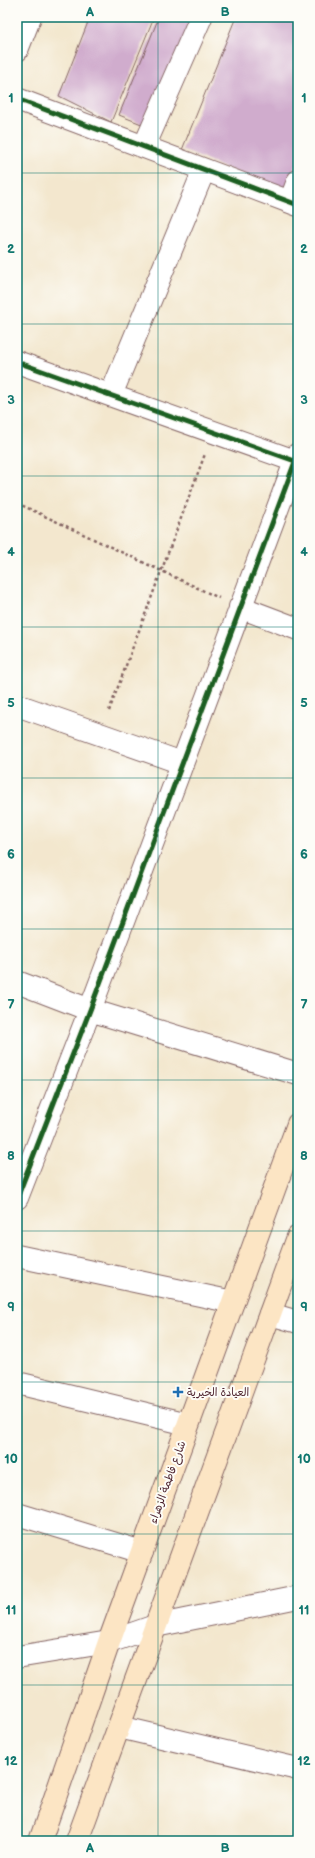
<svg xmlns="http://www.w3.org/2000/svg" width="315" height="1858" font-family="'Balsamiq Sans','Playpen Sans Arabic',sans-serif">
	<rect width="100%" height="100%" fill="#fdfcf7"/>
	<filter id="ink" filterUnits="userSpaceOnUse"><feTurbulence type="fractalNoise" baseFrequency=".025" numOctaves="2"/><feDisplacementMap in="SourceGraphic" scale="8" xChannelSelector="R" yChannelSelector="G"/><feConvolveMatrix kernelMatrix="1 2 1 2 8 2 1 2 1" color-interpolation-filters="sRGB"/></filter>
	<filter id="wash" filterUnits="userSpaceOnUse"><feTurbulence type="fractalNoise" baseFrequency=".012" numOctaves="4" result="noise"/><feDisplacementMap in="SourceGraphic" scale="16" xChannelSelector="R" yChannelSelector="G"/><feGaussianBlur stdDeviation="0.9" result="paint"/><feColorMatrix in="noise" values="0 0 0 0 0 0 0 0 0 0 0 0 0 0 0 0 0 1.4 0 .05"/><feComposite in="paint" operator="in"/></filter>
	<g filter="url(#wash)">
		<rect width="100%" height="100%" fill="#f3e7ce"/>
		<g id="blocks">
			<path fill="#d0accd" d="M90,17H154L111,122L59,96Z
				M159,17H195L149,127L119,115Z
				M236,17H298V159L285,193L182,150Z"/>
		</g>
	</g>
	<g filter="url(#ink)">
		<use href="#blocks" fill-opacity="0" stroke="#856564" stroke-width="1"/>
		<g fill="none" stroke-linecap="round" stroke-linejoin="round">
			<g stroke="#856564" stroke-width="24">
				<path id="minor" d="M17,50L30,17
					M17,99L298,205
					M144,147L201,17
					M290,202L298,181
					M17,362L295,461
					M111,395L204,170
					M240,607L298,629
					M17,705L182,763
					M17,982L90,1010L298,1074
					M17,1198L90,1010L298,454
					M17,1256L233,1302
					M270,1314L298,1322
					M17,1383L188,1424
					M17,1514L142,1552
					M17,1657L109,1642L155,1626L298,1597
					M119,1727L298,1769"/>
			</g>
			<g stroke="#856564" stroke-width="24">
				<path id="secondary" d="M40,1841L109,1642L298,1124
					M77,1841L298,1237"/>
			</g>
			<path stroke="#856564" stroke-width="2.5" stroke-dasharray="3 3" stroke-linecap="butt" d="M17,503L219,598
				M109,711L205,454"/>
			<use href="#minor" stroke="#fff" stroke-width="22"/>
			<use href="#secondary" stroke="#fce5c4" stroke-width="22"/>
			<g stroke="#fdfcf7" stroke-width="8">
				<path id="cycleway" d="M17,99L298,205
					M17,362L295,461
					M17,1198L90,1010L298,454"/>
			</g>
			<use href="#cycleway" stroke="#1b5e20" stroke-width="5"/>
		</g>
	</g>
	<path fill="none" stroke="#0f766e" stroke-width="1" stroke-opacity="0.55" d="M158,17V1841M17,173H298M17,324H298M17,476H298M17,627H298M17,778H298M17,929H298M17,1080H298M17,1231H298M17,1382H298M17,1534H298M17,1685H298"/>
	<path fill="#1f6fb2" stroke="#fdfcf7" stroke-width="1.5" d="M176 1386h4v4h4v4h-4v4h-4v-4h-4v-4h4z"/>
	<g text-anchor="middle" stroke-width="4" stroke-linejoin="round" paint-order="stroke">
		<g font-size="11" fill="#4a1f2b" stroke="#fdfcf7" text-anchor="start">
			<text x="187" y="1396">العيادة الخيرية</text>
		</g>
		<g font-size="11" fill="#4a1f2b" stroke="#fdfcf7">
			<text transform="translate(167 1482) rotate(-70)" y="4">شارع فاطمة الزهراء</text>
		</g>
	</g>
	<rect width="315" height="1858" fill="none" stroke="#fdfcf7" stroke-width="44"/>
	<rect x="22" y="22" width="271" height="1814" fill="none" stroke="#0f766e" stroke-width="1.5"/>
	<g font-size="13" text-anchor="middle" font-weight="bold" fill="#0f766e">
		<text x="90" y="16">A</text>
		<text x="225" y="16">B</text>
		<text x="11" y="102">1</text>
		<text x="304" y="102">1</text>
		<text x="11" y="253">2</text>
		<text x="304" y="253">2</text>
		<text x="11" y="404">3</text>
		<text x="304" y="404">3</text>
		<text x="11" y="556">4</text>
		<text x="304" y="556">4</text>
		<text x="11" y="707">5</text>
		<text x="304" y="707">5</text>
		<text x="11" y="858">6</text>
		<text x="304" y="858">6</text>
		<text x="11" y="1009">7</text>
		<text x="304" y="1009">7</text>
		<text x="11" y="1160">8</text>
		<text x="304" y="1160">8</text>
		<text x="11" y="1311">9</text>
		<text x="304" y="1311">9</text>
		<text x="11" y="1463">10</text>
		<text x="304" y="1463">10</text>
		<text x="11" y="1614">11</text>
		<text x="304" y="1614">11</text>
		<text x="11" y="1765">12</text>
		<text x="304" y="1765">12</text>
		<text x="90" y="1852">A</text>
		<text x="225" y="1852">B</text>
	</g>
</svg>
